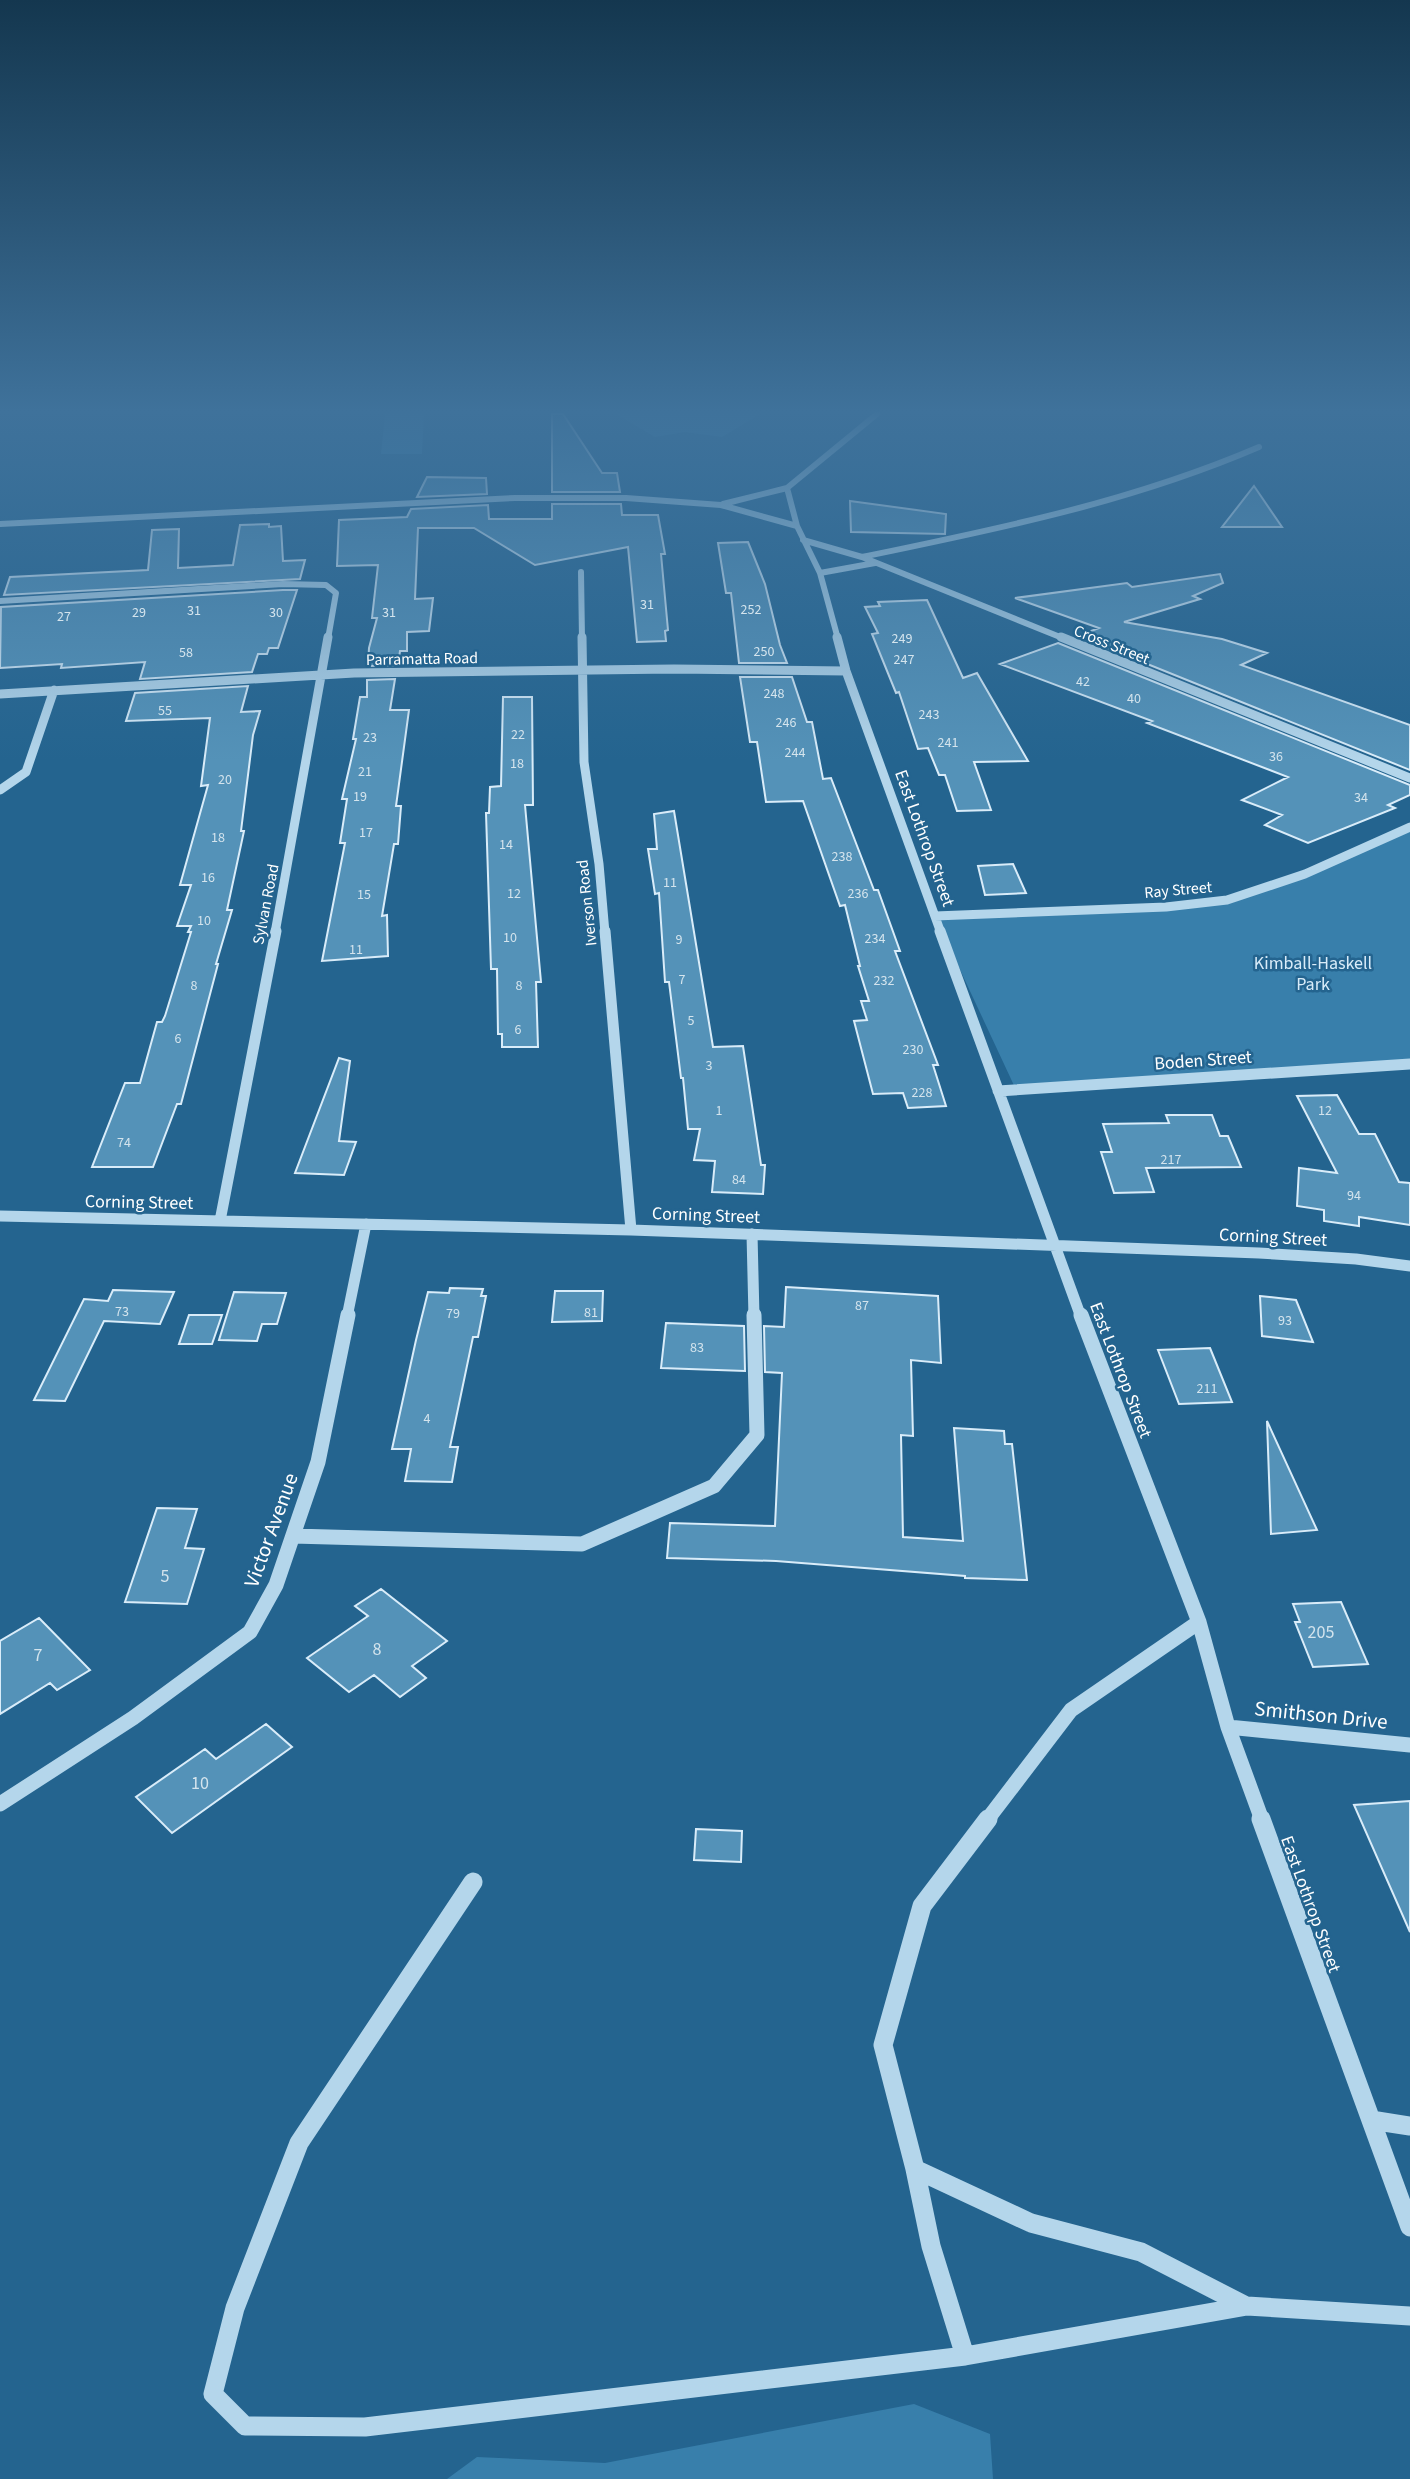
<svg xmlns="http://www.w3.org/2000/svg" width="1410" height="2479" font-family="'Source Sans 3',sans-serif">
	<rect width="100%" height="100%" fill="#24648f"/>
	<path fill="#387fab" d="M385,414H424L422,454H381Z
		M616,414H760L722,437L685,432L655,437Z
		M1410,825V1064L1018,1094L935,916L1166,907L1264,889Z
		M914,2404L990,2434L993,2479H447L477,2457L605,2463Z"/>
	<path fill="#5492b8" stroke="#d9ecf9" stroke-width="2" d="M552,414H563L602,473H617L620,492H552Z
		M427,477L486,478L487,494L417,497Z
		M1254,486L1282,527H1222Z
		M850,501L946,514L945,534L851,532Z
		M552,504H621L622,515H658L665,554H661L668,630L665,631L666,641L637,642L628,547L535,565L474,528H418L415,599L433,598L429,631L407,632V651H400L398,665L368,666L369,648L377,618H372L378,565L337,566L339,520L407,517L411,509L488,505L489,519H552Z
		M269,524V527L281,526L283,561L305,560L300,579L4,595L10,577L148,570L152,530L179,529L178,568L233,565L240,525Z
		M748,542L765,584L780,645L787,663H739L731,593H726L718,543Z
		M1220,574L1223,583L1193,596L1200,599L1124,622L1222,639L1267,653L1241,665L1410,725V770L1078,636L1099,628L1015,598L1127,583L1132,587Z
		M283,590H297L278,648H269L267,654H258L252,672L140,679L145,662L61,668L62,664L0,668L1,607Z
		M927,600L963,678L977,673L1028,761L974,762L991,810L957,811L945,775H939L928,748L918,749L899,692L896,693L872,634L878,633L865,607L880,606L878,602Z
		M1058,643L1410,785V795L1388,805L1395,808L1308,843L1265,825L1282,815L1242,800L1288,777L1147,723L1152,721L1000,664Z
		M740,677H792L807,722H812L823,779L831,778L874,890H878L900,951H895L938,1065H933L946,1106L908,1108L903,1093L873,1094L854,1021L867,1020L861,1001H869L858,966H860L845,905L840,906L803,801L766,802L757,742H750Z
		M395,679L390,710H409L396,806H401L398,844H394L382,916L387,915L388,956L322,961L345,843H340L347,799H342L356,739H353L360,697H367V680Z
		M248,686L241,712L260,711L253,735L241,831H244L227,910H232L216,964H218L181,1104H177L153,1167H92L125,1083H140L157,1022H162L165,1016L191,932H188L191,926H177L191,885H180L208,785L201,786L210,718L126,721L135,693Z
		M503,697H532L533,805H525L541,982H536L538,1047H502V1034H498L497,969H491L486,813H489L490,787L501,786Z
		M674,811L713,1047L743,1046L761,1165H765L763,1194L712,1192L715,1161L694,1160L700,1129H688L683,1078H681L669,982H665L659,893L655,894L648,849H657L654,814Z
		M1013,864L1026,893L985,895L978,866Z
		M339,1058L350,1061L339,1141L356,1142L344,1175L295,1173Z
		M1337,1095L1359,1134H1375L1399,1182L1410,1183V1225L1359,1217V1226L1324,1221V1210L1297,1206L1299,1168L1337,1173L1297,1096Z
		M1166,1115H1212L1220,1136H1228L1241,1167L1146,1168L1154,1192L1114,1193L1101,1152H1112L1103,1124L1169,1123Z
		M786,1287L938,1296L941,1363L911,1360L913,1436L901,1435L903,1537L963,1541L954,1428L1004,1431L1005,1444H1012L1027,1580L965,1578V1576L776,1561L667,1558L670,1523L775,1526L782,1373L765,1372L764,1326L784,1327Z
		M450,1288L483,1289L481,1296H486L478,1337H473L450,1447H458L452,1482L405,1481L411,1449H392L416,1340L428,1292L449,1293Z
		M113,1290L174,1292L160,1324L104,1321L65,1401L34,1400L84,1299L108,1301Z
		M555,1291H603L602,1321L552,1322Z
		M234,1292L286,1293L277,1324H262L257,1341L219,1340Z
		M1260,1296L1296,1300L1313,1342L1262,1336Z
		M189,1315H222L212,1344H179Z
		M666,1323L744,1326L745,1371L661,1368Z
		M1210,1348L1232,1402L1179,1404L1158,1350Z
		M1267,1421L1317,1530L1271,1534Z
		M157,1508L197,1509L185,1548L204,1549L187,1604L125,1602Z
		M381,1589L447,1641L412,1666L426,1678L400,1697L374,1675L349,1692L307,1658L368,1616L355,1606Z
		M1341,1602L1368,1664L1313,1667L1295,1622H1300L1293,1604Z
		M39,1618L90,1670L57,1690L50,1683L0,1714V1641Z
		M266,1724L292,1747L172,1833L136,1797L205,1749L216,1759Z
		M1410,1801V1932L1354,1805Z
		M696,1829L742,1831L741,1862L694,1860Z"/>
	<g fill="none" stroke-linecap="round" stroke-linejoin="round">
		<path stroke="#b4d6eb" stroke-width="6" d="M723,504L787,488
			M0,524L515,498H626L721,505L797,526
			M803,540L862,557L1065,639
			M862,557C998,529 1131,502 1259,447
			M581,572L582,639
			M820,573L875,563
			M0,601L283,584L326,585L336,593L328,639
			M838,639L820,573L797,526L787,488L877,414"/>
		<path stroke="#b4d6eb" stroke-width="9" d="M582,637L584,762L599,864L605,933
			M837,637L846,671L941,933
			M1061,637L1410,778
			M0,694L354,673L674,669L846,671
			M0,790L26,772L54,690
			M935,916L1166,907L1227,900L1305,874L1410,827
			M275,933L328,637"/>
		<path stroke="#b4d6eb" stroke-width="11" d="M605,931L631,1230
			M940,931L1081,1317
			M998,1091L1410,1064
			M0,1216L631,1230L1259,1253L1356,1259L1410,1266
			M220,1221L276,931
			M752,1234L754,1317
			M347,1317L366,1224"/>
		<path stroke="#b4d6eb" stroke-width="15" d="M1081,1315L1199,1622L1228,1727L1262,1820
			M293,1536L582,1544L714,1486L757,1435L754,1315
			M1228,1727L1410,1745
			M0,1804L133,1718L250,1632L276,1585L318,1462L348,1315
			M987,1820L1071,1710L1199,1622"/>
		<path stroke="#b4d6eb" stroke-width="19" d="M1261,1819L1410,2227
			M473,1882L299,2143L235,2308L213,2394L245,2426L365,2427L965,2356L931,2246L915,2169L883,2045L922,1906L988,1819
			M1371,2120L1410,2126
			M915,2169L1031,2223L1141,2252L1246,2306
			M965,2356L1247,2306L1410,2316"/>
	</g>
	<linearGradient id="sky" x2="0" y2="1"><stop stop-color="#14374f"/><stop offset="0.54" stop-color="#3f729b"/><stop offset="1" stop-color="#3f729b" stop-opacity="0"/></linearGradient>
	<rect width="1410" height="761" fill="url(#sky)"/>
	<g text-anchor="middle" stroke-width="5" stroke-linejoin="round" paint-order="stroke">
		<g font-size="14" fill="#d4e4ed">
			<text x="647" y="609">31</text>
			<text x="751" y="614">252</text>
			<text x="194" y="615">31</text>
			<text x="139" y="617">29</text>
			<text x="276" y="617">30</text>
			<text x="389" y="617">31</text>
			<text x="64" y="621">27</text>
			<text x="902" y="643">249</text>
			<text x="764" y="656">250</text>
			<text x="186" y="657">58</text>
			<text x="904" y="664">247</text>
			<text x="1083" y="686">42</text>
			<text x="774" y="698">248</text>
			<text x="1134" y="703">40</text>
			<text x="165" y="715">55</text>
			<text x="929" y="719">243</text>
			<text x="786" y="727">246</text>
			<text x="518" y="739">22</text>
			<text x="370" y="742">23</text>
			<text x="948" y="747">241</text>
			<text x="795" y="757">244</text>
			<text x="1276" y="761">36</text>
			<text x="517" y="768">18</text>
			<text x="365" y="776">21</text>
			<text x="225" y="784">20</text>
			<text x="360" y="801">19</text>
			<text x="1361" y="802">34</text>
			<text x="366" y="837">17</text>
			<text x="218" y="842">18</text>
			<text x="506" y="849">14</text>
			<text x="842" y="861">238</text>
			<text x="208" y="882">16</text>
			<text x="670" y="887">11</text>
			<text x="514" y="898">12</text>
			<text x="858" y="898">236</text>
			<text x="364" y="899">15</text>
			<text x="204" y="925">10</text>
			<text x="510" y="942">10</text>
			<text x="875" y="943">234</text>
			<text x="679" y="944">9</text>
			<text x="356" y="954">11</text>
			<text x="682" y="984">7</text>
			<text x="884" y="985">232</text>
			<text x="194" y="990">8</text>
			<text x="519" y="990">8</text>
			<text x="691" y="1025">5</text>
			<text x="518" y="1034">6</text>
			<text x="178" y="1043">6</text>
			<text x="913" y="1054">230</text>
			<text x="709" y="1070">3</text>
			<text x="922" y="1097">228</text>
			<text x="719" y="1115">1</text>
			<text x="1325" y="1115">12</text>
			<text x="124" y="1147">74</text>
			<text x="1171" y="1164">217</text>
			<text x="739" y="1184">84</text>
			<text x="1354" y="1200">94</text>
			<text x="862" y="1310">87</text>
			<text x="122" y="1316">73</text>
			<text x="591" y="1317">81</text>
			<text x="453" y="1318">79</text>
			<text x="1285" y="1325">93</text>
			<text x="697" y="1352">83</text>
			<text x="1207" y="1393">211</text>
			<text x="427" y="1423">4</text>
		</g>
		<g font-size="16" fill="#fff" stroke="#24648f">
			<text transform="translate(1112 644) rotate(22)" y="6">Cross Street</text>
			<text transform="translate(422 658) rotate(-1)" y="6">Parramatta Road</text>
			<text transform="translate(1178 889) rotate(-5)" y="6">Ray Street</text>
			<text transform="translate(586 903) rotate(-96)" y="6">Iverson Road</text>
			<text transform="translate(265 904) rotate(-79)" y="6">Sylvan Road</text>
		</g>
		<g font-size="18" fill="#fff" stroke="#24648f">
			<text transform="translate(925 838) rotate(70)" y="6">East Lothrop Street</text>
			<text transform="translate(1203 1060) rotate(-4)" y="6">Boden Street</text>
			<text transform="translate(139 1202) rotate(1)" y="6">Corning Street</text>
			<text transform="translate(706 1215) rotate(2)" y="6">Corning Street</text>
			<text transform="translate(1273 1237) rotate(3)" y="6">Corning Street</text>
			<text transform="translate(1121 1370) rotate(69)" y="6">East Lothrop Street</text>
			<text transform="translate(1311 1904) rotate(70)" y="6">East Lothrop Street</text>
		</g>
		<g font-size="18" fill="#d9ecf9" stroke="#24648f">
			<text x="1313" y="969">Kimball-Haskell<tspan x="1313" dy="21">Park</tspan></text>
		</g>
		<g font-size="18" fill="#d4e4ed">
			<text x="165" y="1582">5</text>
			<text x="1321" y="1638">205</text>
			<text x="377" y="1655">8</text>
			<text x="38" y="1661">7</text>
			<text x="200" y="1789">10</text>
		</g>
		<g font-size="21" fill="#fff" stroke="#24648f">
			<text transform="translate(271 1530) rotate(-70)" y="7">Victor Avenue</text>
			<text transform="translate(1321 1715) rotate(6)" y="7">Smithson Drive</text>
		</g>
	</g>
</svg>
